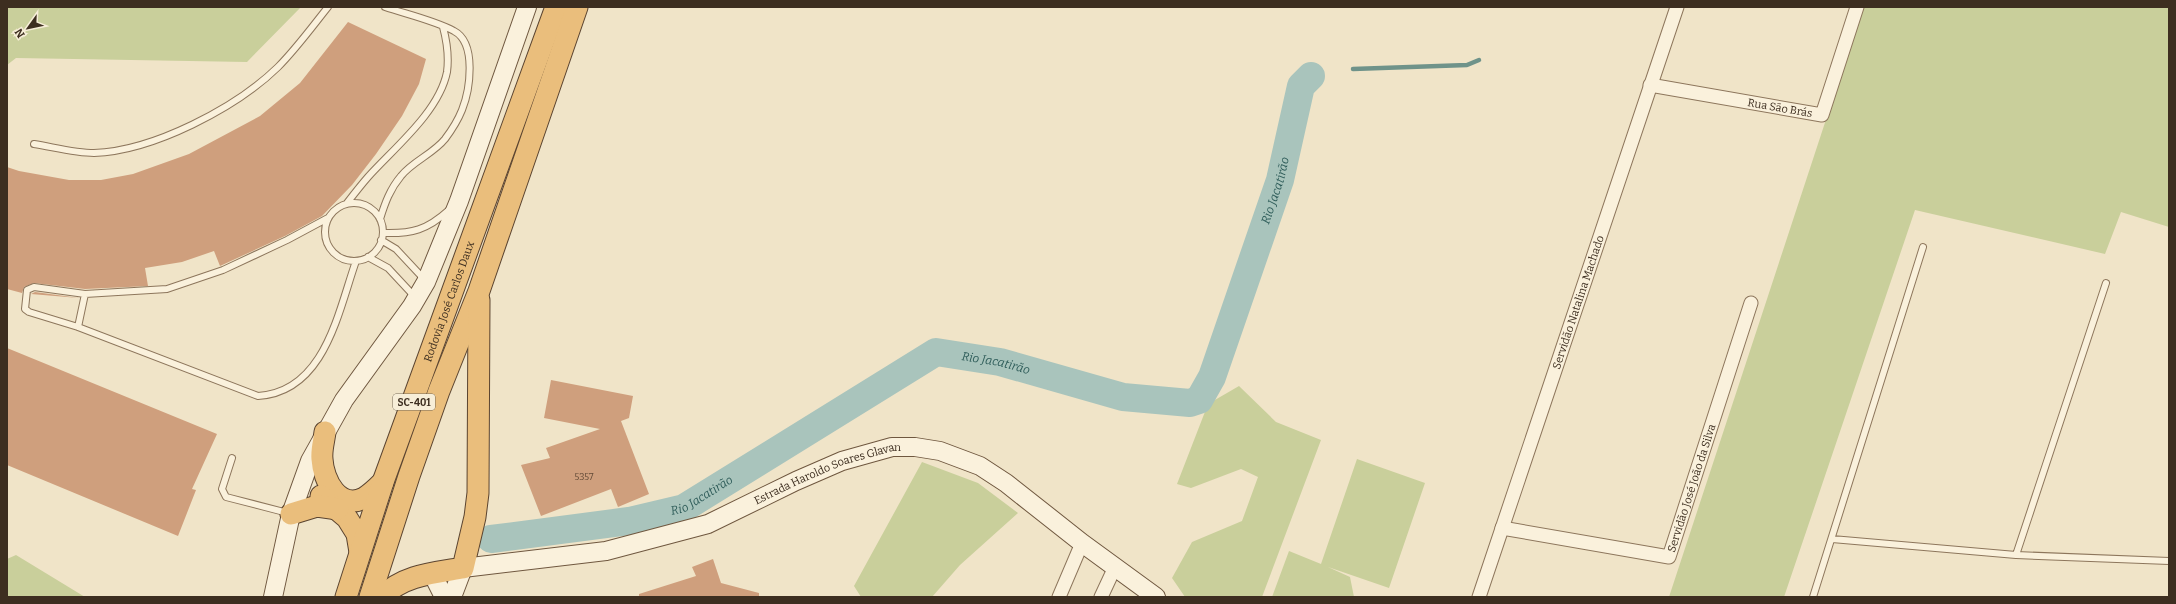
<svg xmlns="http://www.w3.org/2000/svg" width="2176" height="604" font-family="Bitter,serif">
	<rect width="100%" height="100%" fill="#f0e4c8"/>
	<path fill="#c9cf9b" d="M7,7H301L247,62L16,58L7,65Z
		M1863,7H2169V227L2121,212L2105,254L1915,210L1784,597H1669Z
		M1239,386L1276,422L1321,440L1262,597H1185L1172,578L1192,542L1242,521L1258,477L1241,469L1191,488L1177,484L1208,404Z
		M1357,459L1425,483L1389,588L1328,567L1350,577L1354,597H1272L1289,551L1321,564Z
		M922,462L978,483L1018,513L960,565L932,597H861L854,586Z
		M16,555L85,597H7V559Z"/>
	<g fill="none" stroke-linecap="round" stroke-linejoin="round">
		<path stroke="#6f938a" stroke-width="4.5" d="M1353,69L1467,65L1479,60"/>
		<path stroke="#a9c4bc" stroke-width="28" id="s1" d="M491,539L629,521L684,508L936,352L1000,362L1123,397L1190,403L1199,400L1212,377L1280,180L1301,86L1311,76"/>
	</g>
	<path fill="#cf9f7d" d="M348,22L426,59L419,84L402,116L376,154L352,185L322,216L285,236L220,266L214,251L182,262L145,268L148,286L85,289L34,283L24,287L22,293L7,289V167L19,171L69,180H101L133,174L189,154L260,116L300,83Z
		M35,292L79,298L31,294Z
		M7,348L217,434L192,489L196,490L178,536L7,465Z
		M551,380L633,396L629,418L621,421L649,494L618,507L611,489L541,516L521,465L550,458L546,448L600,429L544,418Z
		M713,559L721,583L759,593V597H639V594L696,576L692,567Z"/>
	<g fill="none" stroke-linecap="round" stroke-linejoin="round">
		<g stroke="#8d765c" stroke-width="8">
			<path id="service" d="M34,144C53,147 75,153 94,153C153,151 236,108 278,67C296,49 312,27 328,7
				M325 232a29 29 0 1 1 58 0a29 29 0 1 1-58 0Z
				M347,203C354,194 361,185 368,177C394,148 439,112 447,72C449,57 447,42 443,27
				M328,218L287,240L223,270L167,289L85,294L34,287L27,290L25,309L29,312L78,327L258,396C325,392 338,312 356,261
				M380,219C385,203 390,189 401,176C413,161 433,154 445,139C451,131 458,120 462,110C470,90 477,43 454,31C436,21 406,14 385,7
				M383,233C412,234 427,230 449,210
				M381,240L396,249L424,279
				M368,257L388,268L415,297
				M78,327L85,294
				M232,458L222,489L226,497L288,513
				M1832,539L2016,555L2169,561
				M2016,555L2106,283
				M1813,597L1923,247"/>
		</g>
		<g stroke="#8d765c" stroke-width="15">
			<g id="minor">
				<path id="s2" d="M1650,85L1822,115L1857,7"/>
				<path id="s3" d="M1502,528L1669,557L1751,303"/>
				<path d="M1059,597L1082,543"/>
				<path d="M1101,597L1115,567"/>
				<path id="s4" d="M1479,597L1677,7"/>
			</g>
		</g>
		<g stroke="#6f573f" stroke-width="20">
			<g id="secondary">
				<path d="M432,573L444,597"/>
				<path d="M273,597L291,514L310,461L344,400L412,306L426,282L459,201L527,7"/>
				<path id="s5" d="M452,597L463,568L606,551L708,524L796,481L842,461L892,447H915L940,451L980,466L1006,483L1082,543L1156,597"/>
			</g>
		</g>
		<g stroke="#5b4430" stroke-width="23">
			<g id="trunk">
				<path d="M325,432C324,441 321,450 322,459C323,480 339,511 364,498C371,494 377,488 383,482"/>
				<path d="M321,496L347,518L357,534L360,552"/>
				<path d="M291,514L317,506L338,509"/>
				<path id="s6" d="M346,597L383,482L556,7"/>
				<path d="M370,597L409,476L439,391L479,291L577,7"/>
				<path d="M382,597C403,575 434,573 463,568L475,517L478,493L479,300"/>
			</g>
		</g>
		<use href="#service" stroke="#faf1dc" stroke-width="6"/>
		<use href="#minor" stroke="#faf1dc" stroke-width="13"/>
		<use href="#secondary" stroke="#faf1dc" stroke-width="18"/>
		<use href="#trunk" stroke="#eabe7c" stroke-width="21"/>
	</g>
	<g text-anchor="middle" stroke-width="3" stroke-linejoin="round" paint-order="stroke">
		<g font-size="9" fill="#624a37">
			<text x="584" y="480">5357</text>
		</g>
		<rect fill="#f7eed8" stroke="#756857" stroke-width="1" x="393" y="394" width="42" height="16" rx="3"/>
		<g font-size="10" font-weight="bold" fill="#3d2e20">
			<text x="414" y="406">SC-401</text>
		</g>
		<g font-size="11" fill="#3d2e20" stroke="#f7eed8">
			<text dy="4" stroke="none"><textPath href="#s2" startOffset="132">Rua São Brás</textPath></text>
			<text dy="4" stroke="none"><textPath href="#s6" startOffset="313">Rodovia José Carlos Daux</textPath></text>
			<text dy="4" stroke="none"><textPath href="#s4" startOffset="311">Servidão Natalina Machado</textPath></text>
			<text dy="4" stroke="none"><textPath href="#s5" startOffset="411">Estrada Haroldo Soares Glavan</textPath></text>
			<text dy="4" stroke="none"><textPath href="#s3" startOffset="242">Servidão José João da Silva</textPath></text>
		</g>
		<g font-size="12" font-style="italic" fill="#2f5d5a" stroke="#f7eed8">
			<text dy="4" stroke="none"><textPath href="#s1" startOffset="985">Rio Jacatirão</textPath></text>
			<text dy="4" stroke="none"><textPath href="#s1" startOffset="553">Rio Jacatirão</textPath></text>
			<text dy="4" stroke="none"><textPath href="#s1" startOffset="217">Rio Jacatirão</textPath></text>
		</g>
	</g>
	<rect width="2176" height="604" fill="none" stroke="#3d2e20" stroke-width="16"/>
	<g transform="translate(28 28) rotate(237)" stroke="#f7eed8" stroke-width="3" paint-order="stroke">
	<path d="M0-3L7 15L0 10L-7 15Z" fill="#3d2e20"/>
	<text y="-6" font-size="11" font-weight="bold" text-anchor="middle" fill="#3d2e20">N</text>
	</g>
</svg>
